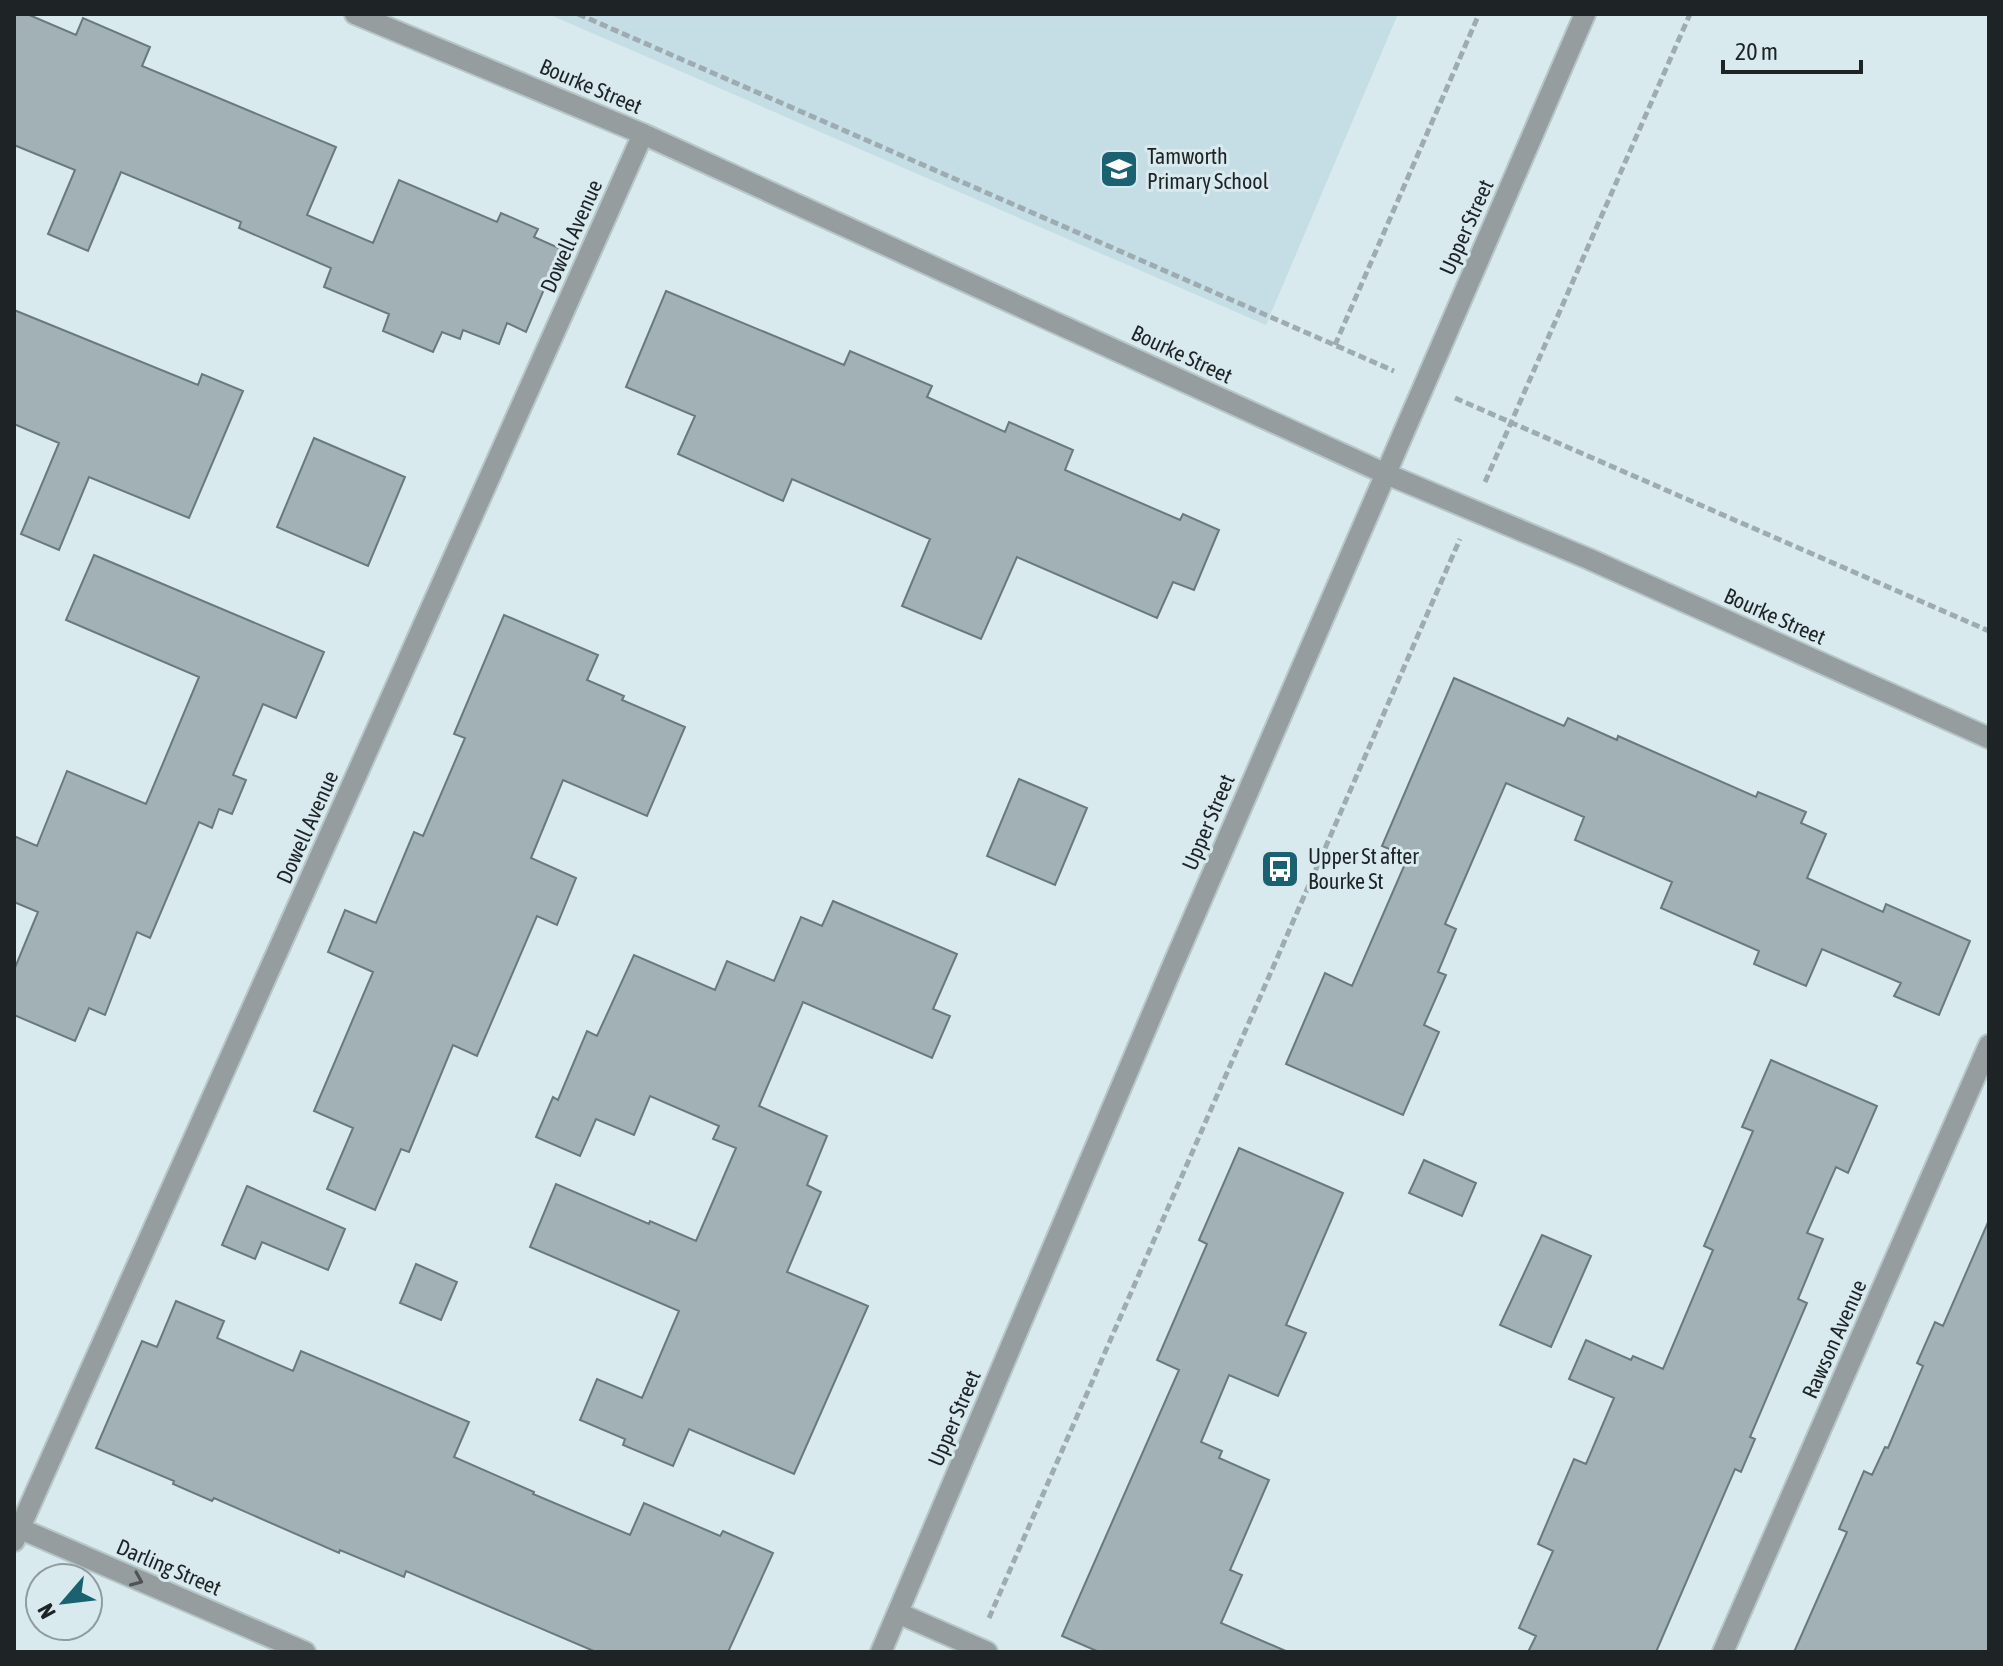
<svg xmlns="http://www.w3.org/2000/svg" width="2003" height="1666" font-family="'Asap Condensed',sans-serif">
	<rect width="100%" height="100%" fill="#d9eaef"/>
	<path fill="#c5dee5" d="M548,14H1398L1266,325Z"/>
	<path fill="#a1b1b5" stroke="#6a797d" stroke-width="2" d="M14,14H27L76,35L83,18L150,47L142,66L336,147L307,215L373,243L399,180L497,222L501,213L538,229L534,237L561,249L526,332L507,323L499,344L463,330L460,339L442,332L433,352L383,331L389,314L324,287L331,268L239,228L241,222L121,172L88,251L48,234L75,170L14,145Z
		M666,291L844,365L850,351L932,386L927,397L1005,432L1009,422L1073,450L1065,470L1180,520L1183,514L1219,530L1194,590L1173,582L1157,618L1017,557L981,639L902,606L930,539L792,479L783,501L678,454L695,416L626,387Z
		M14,310L198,385L202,374L243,391L189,518L89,477L59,550L21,534L59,443L14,424Z
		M314,438L405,477L368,566L277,527Z
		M94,555L324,652L296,718L263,704L233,775L246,780L232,814L219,809L212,828L199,822L150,938L137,932L105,1015L89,1008L75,1041L14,1015V970L38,912L14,902V836L37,846L67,771L146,804L199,677L66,620Z
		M504,615L598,655L587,680L624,696L622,700L685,727L647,816L563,780L531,858L576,878L557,925L537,916L477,1056L453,1045L409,1152L401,1149L375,1210L327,1189L353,1128L314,1111L373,972L328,952L345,910L376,923L414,832L423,836L465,738L454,734Z
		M1454,678L1564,726L1568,718L1617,740L1618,736L1756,797L1758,792L1806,812L1801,823L1826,834L1807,878L1883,912L1886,904L1970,941L1939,1015L1894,996L1901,983L1822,949L1806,986L1754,964L1759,951L1661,908L1672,882L1575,840L1584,817L1506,783L1445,924L1456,929L1438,972L1446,975L1424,1025L1439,1032L1403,1115L1286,1064L1325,973L1352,986L1408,857L1382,846Z
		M1019,779L1087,808L1055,885L987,856Z
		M833,901L957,954L933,1009L950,1016L932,1058L803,1002L759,1106L827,1136L807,1185L821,1192L787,1272L868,1306L794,1474L689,1429L673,1466L623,1445L625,1439L580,1420L597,1379L642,1398L679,1311L530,1247L556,1184L649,1224L650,1221L696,1241L736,1148L713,1139L719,1126L650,1096L634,1135L596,1119L580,1156L536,1137L553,1097L558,1100L587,1031L597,1036L634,955L715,990L727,961L774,981L801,917L822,926Z
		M1771,1060L1877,1106L1848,1173L1836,1167L1807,1233L1823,1239L1798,1299L1807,1303L1750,1437L1755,1439L1741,1472L1735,1469L1656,1652H1528L1536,1636L1519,1628L1553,1551L1538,1544L1574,1459L1586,1464L1614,1398L1569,1379L1586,1340L1631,1360L1633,1356L1663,1369L1713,1250L1704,1246L1753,1131L1742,1127Z
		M1239,1148L1343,1193L1286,1325L1306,1333L1278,1396L1229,1375L1201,1442L1222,1451L1219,1458L1269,1480L1230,1570L1242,1575L1221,1623L1288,1652H1099L1062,1636L1179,1370L1157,1360L1207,1244L1199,1240Z
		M1424,1160L1476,1183L1462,1216L1409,1193Z
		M247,1186L345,1229L328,1270L262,1242L255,1259L222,1245Z
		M1989,1220V1652H1794L1847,1532L1839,1529L1864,1471L1872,1475L1885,1447L1888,1448L1923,1366L1917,1363L1935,1322L1943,1326Z
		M1542,1235L1591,1256L1551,1347L1500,1325Z
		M416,1264L457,1282L441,1320L400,1303Z
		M176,1301L224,1321L217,1338L293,1371L301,1351L469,1422L454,1457L534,1492L533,1494L630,1535L644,1503L720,1536L723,1531L773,1553L728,1652H596L406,1571L404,1577L340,1550L339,1553L214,1498L212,1501L173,1484L174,1481L96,1448L142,1341L157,1347Z"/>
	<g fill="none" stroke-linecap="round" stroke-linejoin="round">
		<g stroke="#b7c6cb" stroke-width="24">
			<path id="minor" d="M355,14L643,134L1384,473L1589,559L1989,738
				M14,1526L305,1652
				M14,1541L643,134
				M898,1613L987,1652
				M881,1652L1173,965L1585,14
				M1723,1652L1989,1045"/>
		</g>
		<path stroke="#9eabb0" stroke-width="5" stroke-dasharray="8 4" stroke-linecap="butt" d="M578,14L1394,371
			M1335,345L1479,14
			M1455,398L1989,631
			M1485,482L1690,14
			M989,1618L1460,539"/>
		<use href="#minor" stroke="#969d9f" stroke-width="20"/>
	</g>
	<defs><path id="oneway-chevron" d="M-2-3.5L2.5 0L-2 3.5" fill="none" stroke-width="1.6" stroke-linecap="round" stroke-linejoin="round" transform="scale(2)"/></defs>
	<use stroke="#4e5456" href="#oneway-chevron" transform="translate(137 1580) rotate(23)"/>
	<defs>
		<g id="school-square" transform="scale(2)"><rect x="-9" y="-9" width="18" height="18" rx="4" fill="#1a6171" stroke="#d9eaef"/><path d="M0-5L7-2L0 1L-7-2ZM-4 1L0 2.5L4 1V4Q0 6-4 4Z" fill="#fff"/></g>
		<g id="bus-square" transform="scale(2)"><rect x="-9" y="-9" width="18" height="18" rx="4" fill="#1a6171" stroke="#d9eaef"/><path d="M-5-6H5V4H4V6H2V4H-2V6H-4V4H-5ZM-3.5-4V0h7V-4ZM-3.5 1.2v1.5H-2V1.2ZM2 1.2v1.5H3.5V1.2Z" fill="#fff"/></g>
	</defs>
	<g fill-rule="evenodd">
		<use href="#school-square" x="1119" y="169"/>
		<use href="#bus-square" x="1280" y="869"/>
	</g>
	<g text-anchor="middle" stroke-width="6" stroke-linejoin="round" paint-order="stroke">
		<g font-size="22" fill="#1e2426" stroke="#d9eaef">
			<text transform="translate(591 86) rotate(23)" y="8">Bourke Street</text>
			<text transform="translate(1466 227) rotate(-66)" y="8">Upper Street</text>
			<text transform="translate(571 236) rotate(-66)" y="8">Dowell Avenue</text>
			<text transform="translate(1182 354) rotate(25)" y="8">Bourke Street</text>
			<text transform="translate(1775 616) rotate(24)" y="8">Bourke Street</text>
			<text transform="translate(1208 822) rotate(-67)" y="8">Upper Street</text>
			<text transform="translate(307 827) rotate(-66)" y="8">Dowell Avenue</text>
			<text transform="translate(1834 1339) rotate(-66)" y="8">Rawson Avenue</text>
			<text transform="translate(954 1418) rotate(-67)" y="8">Upper Street</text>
			<text transform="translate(169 1567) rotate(23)" y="8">Darling Street</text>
		</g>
		<g font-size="22" fill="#1e2426" stroke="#d9eaef" text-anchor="start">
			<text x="1147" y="164">Tamworth<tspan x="1147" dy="25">Primary School</tspan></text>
			<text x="1308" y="864">Upper St after<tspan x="1308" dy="25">Bourke St</tspan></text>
		</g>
	</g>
	<rect width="2003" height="1666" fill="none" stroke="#1e2426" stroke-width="32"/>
	<g transform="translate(64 1602) rotate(242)"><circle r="38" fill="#d9eaef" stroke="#8e9b9f" stroke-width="2"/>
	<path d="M0-6L14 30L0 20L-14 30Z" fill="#1a6171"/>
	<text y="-12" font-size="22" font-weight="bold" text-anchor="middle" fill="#1e2426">N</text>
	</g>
	<path d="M1723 60v12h138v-12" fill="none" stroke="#1e2426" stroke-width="4"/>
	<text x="1735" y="60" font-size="24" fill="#1e2426" stroke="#d9eaef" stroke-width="6" paint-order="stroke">20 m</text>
</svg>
